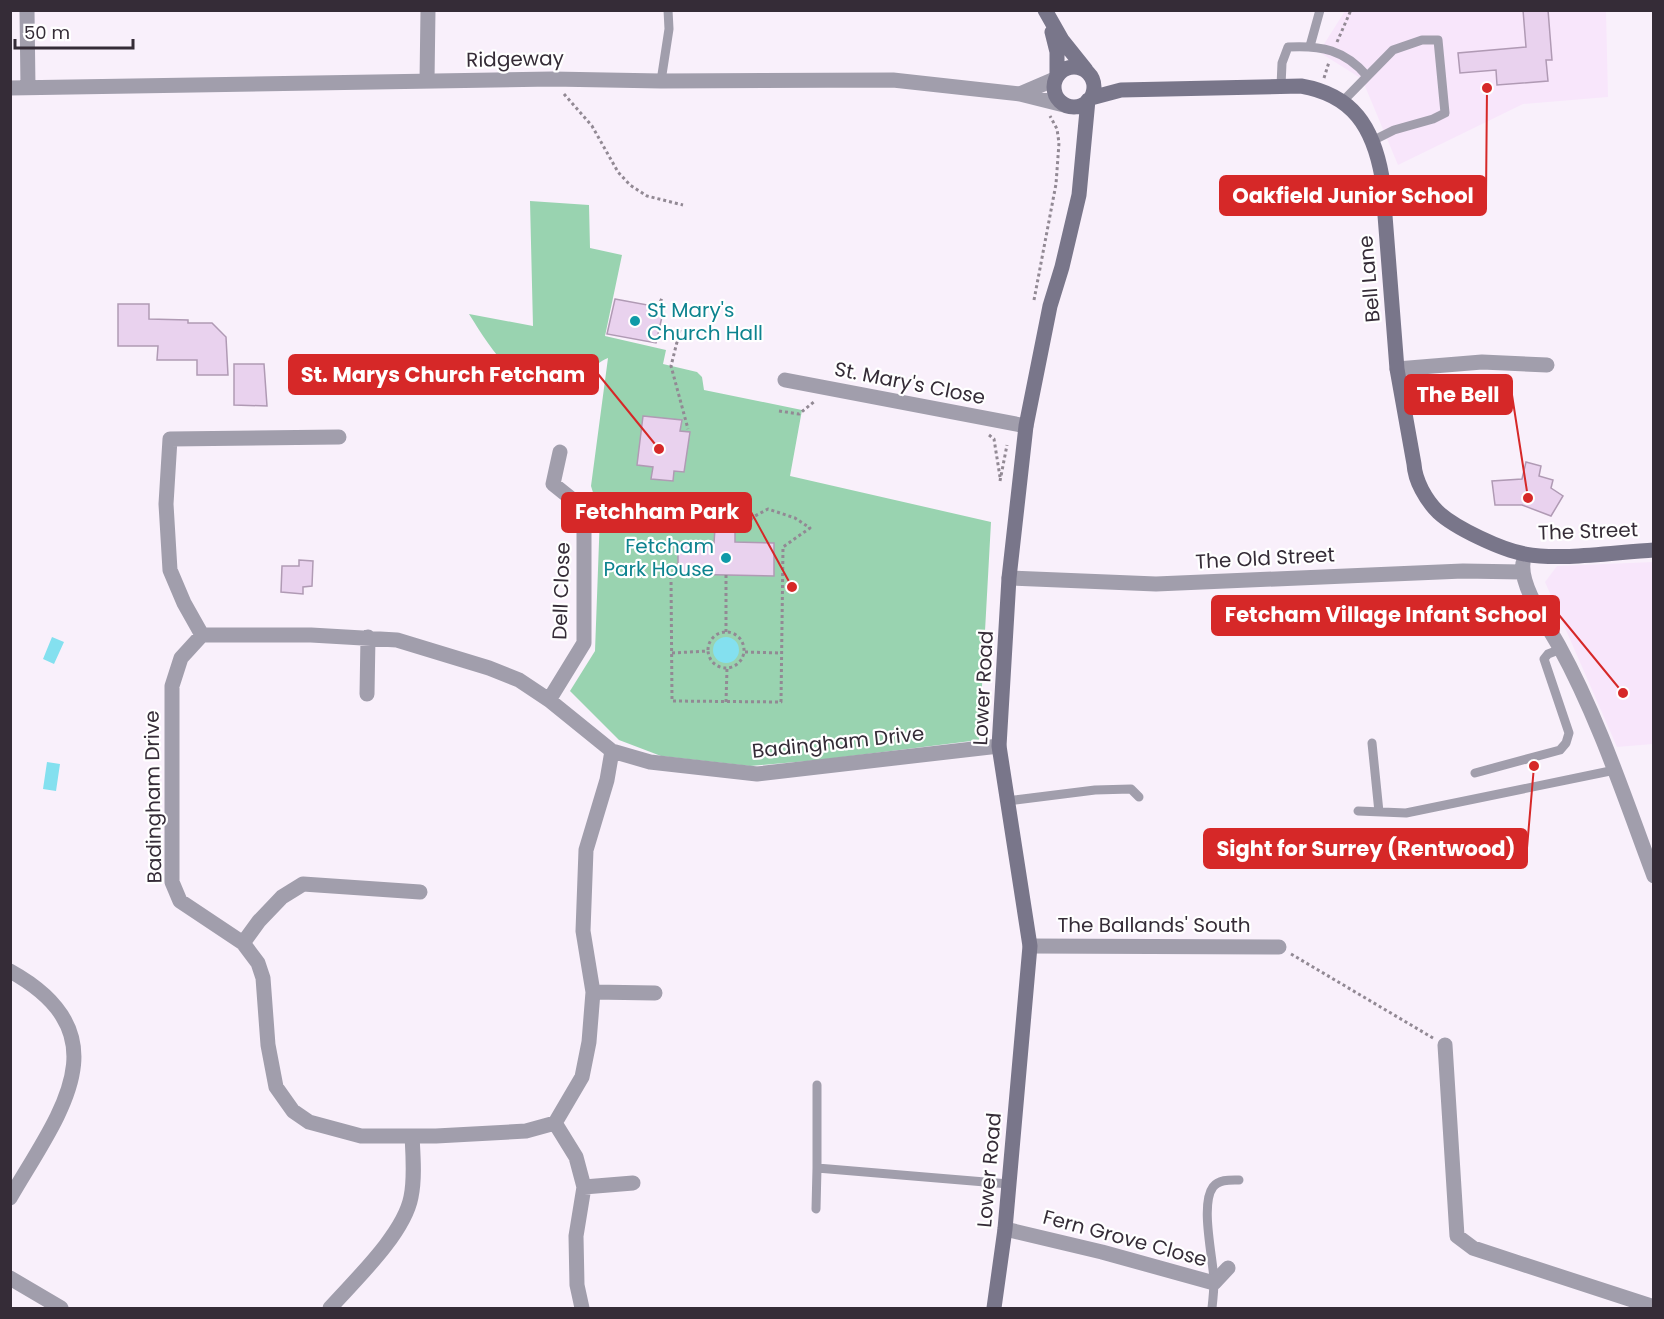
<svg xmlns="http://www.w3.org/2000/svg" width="1664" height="1319" font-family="Poppins,sans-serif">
	<rect width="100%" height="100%" fill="#f9f0fb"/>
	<path fill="#f8e6fb" d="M1345,11H1606L1608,97L1523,104L1398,165L1362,79L1319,52Z
		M1653,562V744L1617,747L1545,582L1557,566Z"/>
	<path fill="#99d3b0" d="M530,201L589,205L590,248L622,255L605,336L666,350L663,364L697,372L702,377L704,390L802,410L790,476L991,522L979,740L819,760L750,766L661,756L619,740L570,691L595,651L600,515L591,486L608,358C592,364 584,381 569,390C562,395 554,393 547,391C509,379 489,346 469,314L533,326Z"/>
	<path fill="#84e0ef" d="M713 650a13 13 0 1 1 26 0a13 13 0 1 1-26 0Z
		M52,637L64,642L54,664L43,659Z
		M47,762L60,764L56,791L43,789Z"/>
	<path fill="#e9d2ee" stroke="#b09ab4" stroke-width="1.5" d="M1523,10H1548L1552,60H1546L1548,81L1497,85L1496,70L1460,73L1458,53L1526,47Z
		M615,299L664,308L656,343L607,334Z
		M118,304H149V319L188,320V323H212L226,337L228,375H197V360H157L158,346H118Z
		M234,364H264L267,406L234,405Z
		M643,416L682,420L680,431L690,432L684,472L674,471L673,481L651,479L653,467L637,465Z
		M1526,462L1541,466L1539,476L1553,480L1551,488L1563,496L1551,516L1522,505H1495L1492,481L1522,479Z
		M715,528L735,529V542L774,543V576L678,574V542L714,543Z
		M299,560L313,561L312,586L303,587V594L281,592L282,566H299Z"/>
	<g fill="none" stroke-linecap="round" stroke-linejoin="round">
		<path stroke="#928994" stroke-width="3" stroke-dasharray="3 3" stroke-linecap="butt" d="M1337,42L1351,10
			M1324,78L1329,62
			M564,94L592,126L618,172L630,185L647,196L683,205
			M1034,300L1056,184L1059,143L1057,129L1050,116
			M658,307L662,298
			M680,330L671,366L688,429
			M779,411L799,414L815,401
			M989,435L994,439L1000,477
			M1000,481L1007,445
			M671,576L672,701L781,702L783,547L810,528L795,518L768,509L753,517L743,530L725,525L724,528
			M726,632V575
			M708 650a18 18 0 1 1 36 0a18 18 0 1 1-36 0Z
			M745,652L781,653
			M672,653L708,651
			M726,702L727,668
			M1291,954L1433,1038"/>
		<path stroke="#a19eac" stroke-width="9" d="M1310,46L1320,10
			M661,81L669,29L668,10
			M1281,86L1282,63L1288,47C1321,45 1345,50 1367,76
			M1343,101L1393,50L1422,40H1438L1445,113L1433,119L1394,130L1372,141
			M1372,743L1379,812
			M1475,773L1560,750L1566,743L1569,733L1544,659L1548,654L1561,649
			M1007,801L1095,790L1131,789L1139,797
			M1358,811L1406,813L1615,770
			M817,1085V1168L1009,1184
			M816,1209L817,1168
			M1212,1308C1213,1299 1214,1289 1214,1280C1213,1258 1200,1204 1213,1187C1219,1179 1231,1180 1239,1180"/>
		<path stroke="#a19eac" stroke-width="15" d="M27,10L28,88
			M427,81L428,10
			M10,88L552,79L661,81L893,80L1020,94L1064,105
			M1020,94L1055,79
			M1397,369L1482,362L1547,365
			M785,380L1026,426
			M1523,563C1520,587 1547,624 1559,646C1599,719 1625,799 1654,876
			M1009,578L1156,584L1463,571L1522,572
			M202,635L184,603L170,570L166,504L170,439L339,437
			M367,694L368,637
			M549,700L584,643V531L573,500L553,484L560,452
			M612,751L607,780L586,850L583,931L593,992L589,1042L582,1077L555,1123L526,1131L436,1136H361L309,1122L293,1111L276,1087L268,1045L263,978L258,963L243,943L180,901L172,882V686L181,658L202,635H311L397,640L489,668L519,680L549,700L612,751L650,762L757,774L999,746
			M243,943L259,921L282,897L303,884L420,892
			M1030,946L1279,947
			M10,971C126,1035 58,1115 10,1198
			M593,992L655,993
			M1445,1045L1457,1236L1473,1248L1654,1307
			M555,1123L576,1157L584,1187L576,1236L577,1285L582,1308
			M584,1187L633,1183
			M1005,1229L1102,1252L1214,1283L1228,1268
			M10,1278L61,1308
			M330,1308C355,1280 404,1234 411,1197C415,1178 413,1155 412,1136"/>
		<path stroke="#79768a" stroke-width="15" d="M1045,10L1062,40L1086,70
			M1052,32L1057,52V76
			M1054 87a20 20 0 1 1 40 0a20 20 0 1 1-40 0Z
			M1091,98L1121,90L1301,86C1353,95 1373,127 1382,177L1397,369L1414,464C1415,481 1426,500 1438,512C1455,528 1502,550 1525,554C1560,561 1616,552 1654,550
			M994,1308L1005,1229L1030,946L999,746L1009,578L1026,426L1050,306L1062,267L1079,195L1088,100"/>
	</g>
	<g fill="#0f9aa8" stroke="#fff" stroke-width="2">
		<circle cx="635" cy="321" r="6"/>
		<circle cx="726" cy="558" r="6"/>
	</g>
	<g text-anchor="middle" stroke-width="4.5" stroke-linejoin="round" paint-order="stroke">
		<g font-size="20" fill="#352c37" stroke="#fff">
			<text transform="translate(515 59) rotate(-1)" y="7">Ridgeway</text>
			<text transform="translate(1369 279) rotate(-95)" y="7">Bell Lane</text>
			<text transform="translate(910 383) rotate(11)" y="7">St. Mary's Close</text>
			<text transform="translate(1588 531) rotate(-2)" y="7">The Street</text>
			<text transform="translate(1265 558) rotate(-3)" y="7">The Old Street</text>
			<text transform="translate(561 591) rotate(-88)" y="7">Dell Close</text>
			<text transform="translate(983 688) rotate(-87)" y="7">Lower Road</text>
			<text transform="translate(838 742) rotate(-6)" y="7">Badingham Drive</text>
			<text transform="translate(153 797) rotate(-91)" y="7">Badingham Drive</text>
			<text x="1154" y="932">The Ballands' South</text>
			<text transform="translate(989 1170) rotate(-85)" y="7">Lower Road</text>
			<text transform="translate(1125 1238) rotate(15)" y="7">Fern Grove Close</text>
		</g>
		<g font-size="20" fill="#0d838f" stroke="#fff" text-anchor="start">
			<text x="647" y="317">St Mary's<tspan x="647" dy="23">Church Hall</tspan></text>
			<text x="714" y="553" text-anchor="end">Fetcham<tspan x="714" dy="23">Park House</tspan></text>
		</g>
	</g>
	<path fill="none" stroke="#d62828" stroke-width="2" d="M1487 88L1486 196M659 449L598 374M1528 498L1512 395M792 587L751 512M1623 693L1559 615M1534 766L1527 848"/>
	<g fill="#d62828" stroke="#fff" stroke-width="2">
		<circle cx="1487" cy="88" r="6"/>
		<circle cx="659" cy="449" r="6"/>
		<circle cx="1528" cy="498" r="6"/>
		<circle cx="792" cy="587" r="6"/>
		<circle cx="1623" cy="693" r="6"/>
		<circle cx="1534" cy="766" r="6"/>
	</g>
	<g fill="#d62828" stroke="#d62828" stroke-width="2">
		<rect x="1220" y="176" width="266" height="39" rx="6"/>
		<rect x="289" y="355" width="309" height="39" rx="6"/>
		<rect x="1405" y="375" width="107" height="39" rx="6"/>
		<rect x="562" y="493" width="189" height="39" rx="6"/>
		<rect x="1212" y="596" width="347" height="39" rx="6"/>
		<rect x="1204" y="829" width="323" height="39" rx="6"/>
	</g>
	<g font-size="21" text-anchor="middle" font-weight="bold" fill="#fff">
		<text x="1353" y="203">Oakfield Junior School</text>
		<text x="443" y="382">St. Marys Church Fetcham</text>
		<text x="1458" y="402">The Bell</text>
		<text x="657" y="519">Fetchham Park</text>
		<text x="1386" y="622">Fetcham Village Infant School</text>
		<text x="1366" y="856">Sight for Surrey (Rentwood)</text>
	</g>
	<rect width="1664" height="1319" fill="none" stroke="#352c37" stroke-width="24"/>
	<path d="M15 39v9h118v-9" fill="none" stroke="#352c37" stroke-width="3"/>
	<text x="24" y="39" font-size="18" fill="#352c37" stroke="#ffffff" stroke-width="4.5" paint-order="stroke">50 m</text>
</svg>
